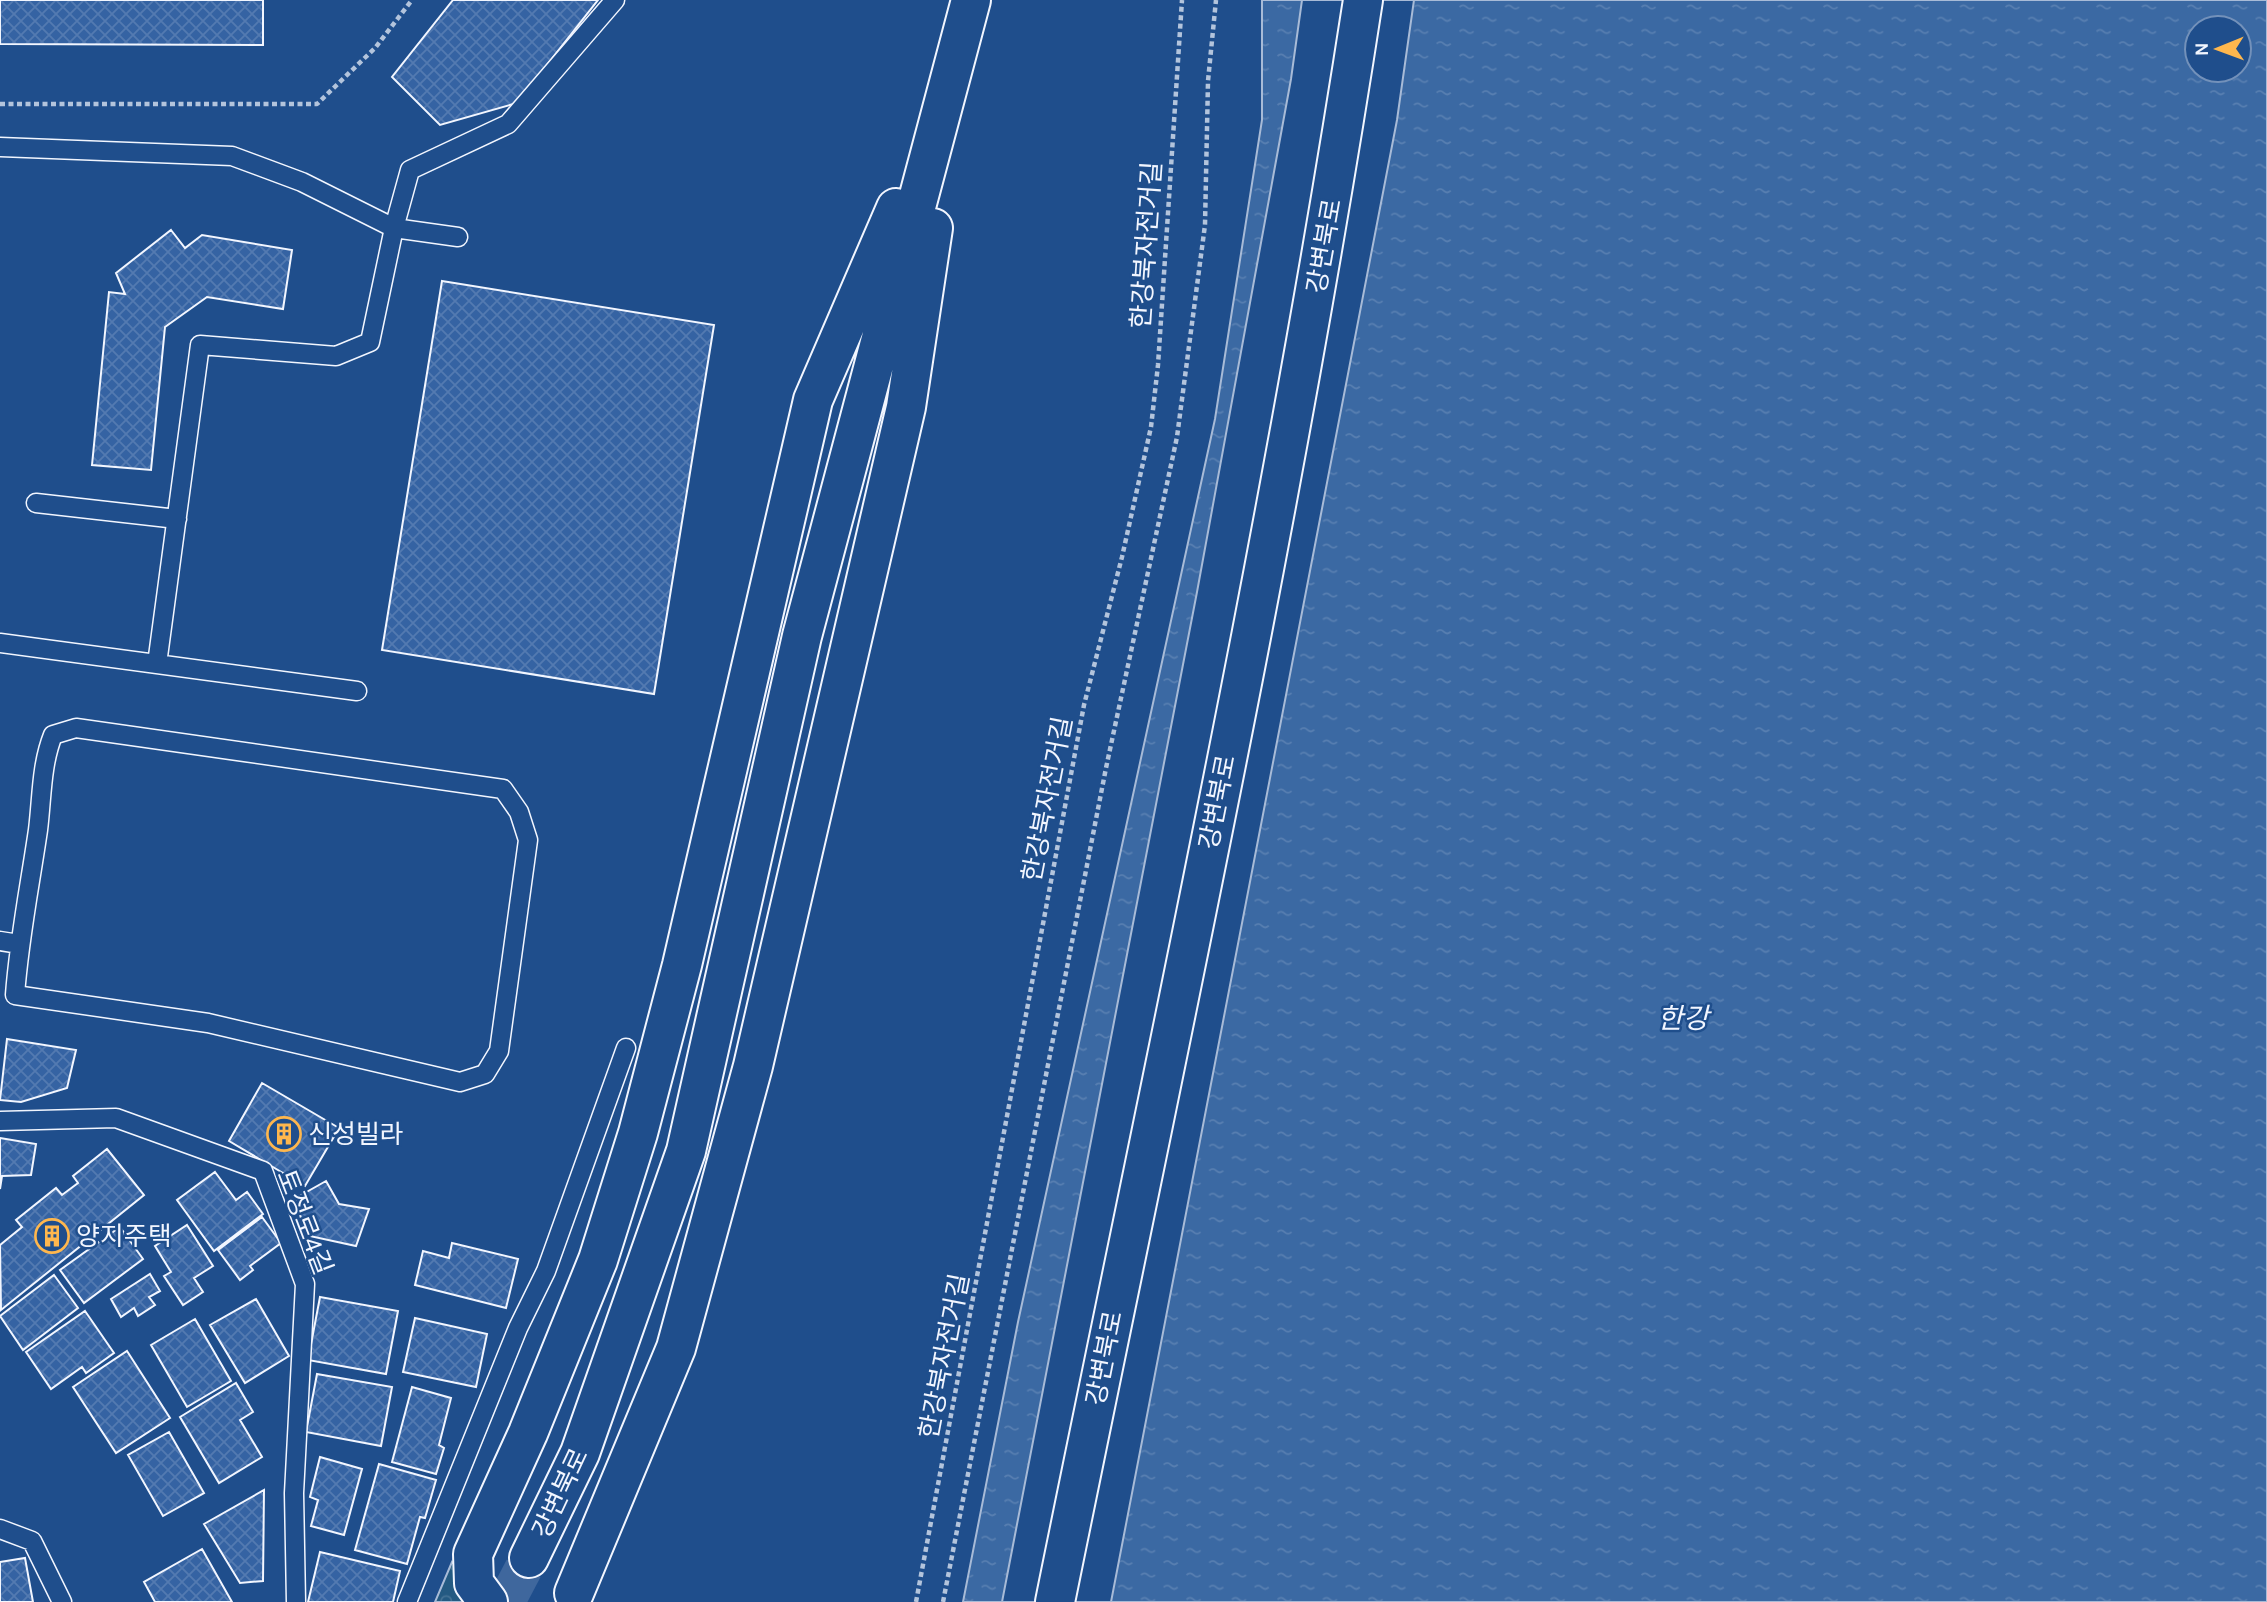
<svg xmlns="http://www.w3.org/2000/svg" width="2267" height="1602" font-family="Karla,'Noto Sans KR',sans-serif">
	<defs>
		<pattern id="forest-crowns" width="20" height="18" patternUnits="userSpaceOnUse" patternTransform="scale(1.75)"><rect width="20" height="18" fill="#245a82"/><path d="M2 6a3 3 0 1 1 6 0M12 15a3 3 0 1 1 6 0" fill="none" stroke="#447295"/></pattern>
		<pattern id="water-ripples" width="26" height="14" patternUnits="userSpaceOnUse" patternTransform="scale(1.75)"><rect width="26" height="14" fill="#3b69a3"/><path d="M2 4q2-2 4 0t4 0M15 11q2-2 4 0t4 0" fill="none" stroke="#587fb1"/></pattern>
		<pattern id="building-cross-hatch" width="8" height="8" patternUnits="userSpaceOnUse" patternTransform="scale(1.75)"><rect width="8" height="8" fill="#3563a3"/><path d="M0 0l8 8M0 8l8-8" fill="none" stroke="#537ab1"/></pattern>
	</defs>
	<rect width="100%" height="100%" fill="#1f4e8c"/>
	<path fill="url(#forest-crowns)" stroke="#a8bbd7" stroke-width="2" d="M452,1562L462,1571L465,1602H435Z"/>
	<path fill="url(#water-ripples)" stroke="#a8bbd7" stroke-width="2" fill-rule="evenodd" d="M1262,0H2267V1602H963L1018,1322L1215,419L1262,120ZM2197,28H2239V70H2197Z"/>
	<path fill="#1f4e8c" stroke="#a8bbd7" stroke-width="2" d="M1302,0H1414L1397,120L1111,1602H1002L1197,592L1291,79Z"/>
	<path fill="url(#building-cross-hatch)" stroke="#f2f6ff" stroke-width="2" d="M0,0H263V45L0,44Z
		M453,0H598L517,103L440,125L392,77Z
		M171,230L185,248L202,235L292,250L283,309L207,297L165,327L151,470L92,465L109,292L125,294L116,273Z
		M442,281L714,325L654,694L382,650Z
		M7,1039L76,1050L67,1088L21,1102L0,1100Z
		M262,1083L339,1128L305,1186L229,1141Z
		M0,1138L36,1144L31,1175L2,1176L0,1189Z
		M107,1149L144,1195L1,1310L0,1245L22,1227L16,1220L56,1188L62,1195L78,1183L73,1176Z
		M215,1172L236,1200L247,1192L263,1214L214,1251L177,1200Z
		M326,1181L339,1204L369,1209L356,1246L305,1235L296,1198Z
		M262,1217L281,1243L250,1266L253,1270L240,1280L218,1250Z
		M187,1225L213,1266L194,1278L203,1292L183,1305L164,1276L171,1272L155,1246Z
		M120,1227L143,1259L84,1303L60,1270Z
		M452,1243L518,1259L506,1308L415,1285L423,1251L449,1258Z
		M150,1274L160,1291L149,1297L155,1305L138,1316L134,1308L121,1317L111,1299Z
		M54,1275L78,1308L23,1350L0,1316Z
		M320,1297L398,1311L386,1374L308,1360Z
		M256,1299L289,1356L245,1383L210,1325Z
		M85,1311L114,1353L86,1373L82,1367L51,1389L26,1352Z
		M415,1318L487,1334L476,1387L403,1372Z
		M195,1319L231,1381L187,1407L151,1345Z
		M127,1351L170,1418L116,1453L73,1387Z
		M317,1374L392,1387L381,1446L306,1432Z
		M236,1383L253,1412L240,1420L262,1457L219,1483L180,1417Z
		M412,1387L451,1398L439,1445L444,1448L436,1474L392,1462Z
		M169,1432L204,1493L163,1516L128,1455Z
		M320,1457L362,1469L344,1535L311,1526L318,1500L310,1497Z
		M379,1464L436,1480L425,1518L420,1517L407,1564L355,1550Z
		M264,1490L263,1581L240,1583L204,1524Z
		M202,1549L232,1602H155L144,1582Z
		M320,1552L400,1571L393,1602H308Z
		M25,1558L33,1602H0V1562Z"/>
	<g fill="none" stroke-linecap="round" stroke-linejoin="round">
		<path stroke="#3f679d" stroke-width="38" stroke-dasharray="38 19" stroke-linecap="butt" d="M506,1602L529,1558"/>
		<g stroke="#f2f6ff" stroke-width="21">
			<path id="lane" d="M0,147L232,156L302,182L394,228L458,237
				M36,503L177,519
				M0,643L357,691
				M157,664L200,345L336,356L370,342L394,228L410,170L508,124L615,0
				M76,728L503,789L519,812L528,840L499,1051L485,1074L460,1082L208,1023L15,995C19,939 30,885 38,830C42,798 41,765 53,735Z
				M0,941L19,944
				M0,1121L116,1118L263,1171L305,1284L294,1493L296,1602
				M0,1529L32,1541L62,1602
				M407,1602L518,1328L546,1271L626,1048"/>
		</g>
		<g stroke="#f2f6ff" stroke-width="42">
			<path id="highway" d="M529,1558L580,1453L686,1151L802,636L971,0
				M574,1593L676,1348L753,1066L906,407L933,228
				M488,1602L474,1583L473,1554L528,1433L598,1260L638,1133L682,965L813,400L896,208
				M1055,1602C1163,1069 1280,538 1363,0"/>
		</g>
		<path stroke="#b3c4dc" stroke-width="4.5" stroke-dasharray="5 3.5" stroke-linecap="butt" d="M0,104H317L375,48L412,0
			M916,1602L1084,705L1122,557L1151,427L1158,365L1182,0
			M943,1602L1106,768L1177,437L1205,225L1208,81L1216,0"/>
		<use href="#lane" stroke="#1f4e8c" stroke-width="18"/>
		<use href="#highway" stroke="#1f4e8c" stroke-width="38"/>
	</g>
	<defs>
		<g id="building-ring" transform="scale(1.75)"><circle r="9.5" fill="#1f4e8c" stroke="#ffb74d" stroke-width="1.5"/><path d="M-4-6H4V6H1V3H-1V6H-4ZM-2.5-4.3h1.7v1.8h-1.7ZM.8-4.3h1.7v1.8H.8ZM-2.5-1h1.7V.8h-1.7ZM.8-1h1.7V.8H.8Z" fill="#ffb74d"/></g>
	</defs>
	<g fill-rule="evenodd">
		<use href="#building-ring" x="284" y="1134"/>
		<use href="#building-ring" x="52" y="1236"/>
	</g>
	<g text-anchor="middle" stroke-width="5" stroke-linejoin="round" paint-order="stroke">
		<g font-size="26" fill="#f2f6ff" stroke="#1f4e8c">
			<text transform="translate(1146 245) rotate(-86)" y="9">한강북자전거길</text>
			<text transform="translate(1324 246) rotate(-80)" y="9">강변북로</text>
			<text transform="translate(1047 799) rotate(-79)" y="9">한강북자전거길</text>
			<text transform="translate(1217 802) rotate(-79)" y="9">강변북로</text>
			<text transform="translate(305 1222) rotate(69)" y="9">토정로4길</text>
			<text transform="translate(944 1356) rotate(-79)" y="9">한강북자전거길</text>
			<text transform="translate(1104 1358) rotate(-79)" y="9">강변북로</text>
			<text transform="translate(560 1493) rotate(-65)" y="9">강변북로</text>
		</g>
		<g font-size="26" fill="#f2f6ff" stroke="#1f4e8c" text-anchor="start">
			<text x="308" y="1143">신성빌라</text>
			<text x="76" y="1245">양지주택</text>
		</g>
		<g font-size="28" font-style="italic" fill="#f2f6ff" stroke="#1f4e8c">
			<text x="1683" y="1028">한강</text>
		</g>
	</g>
	<g transform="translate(2218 49) rotate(269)"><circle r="33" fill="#1f4e8c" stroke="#7391ba" stroke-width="2"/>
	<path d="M0-5L12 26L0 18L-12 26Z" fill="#ffb74d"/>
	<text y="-10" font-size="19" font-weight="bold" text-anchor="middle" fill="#f2f6ff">N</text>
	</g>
</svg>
